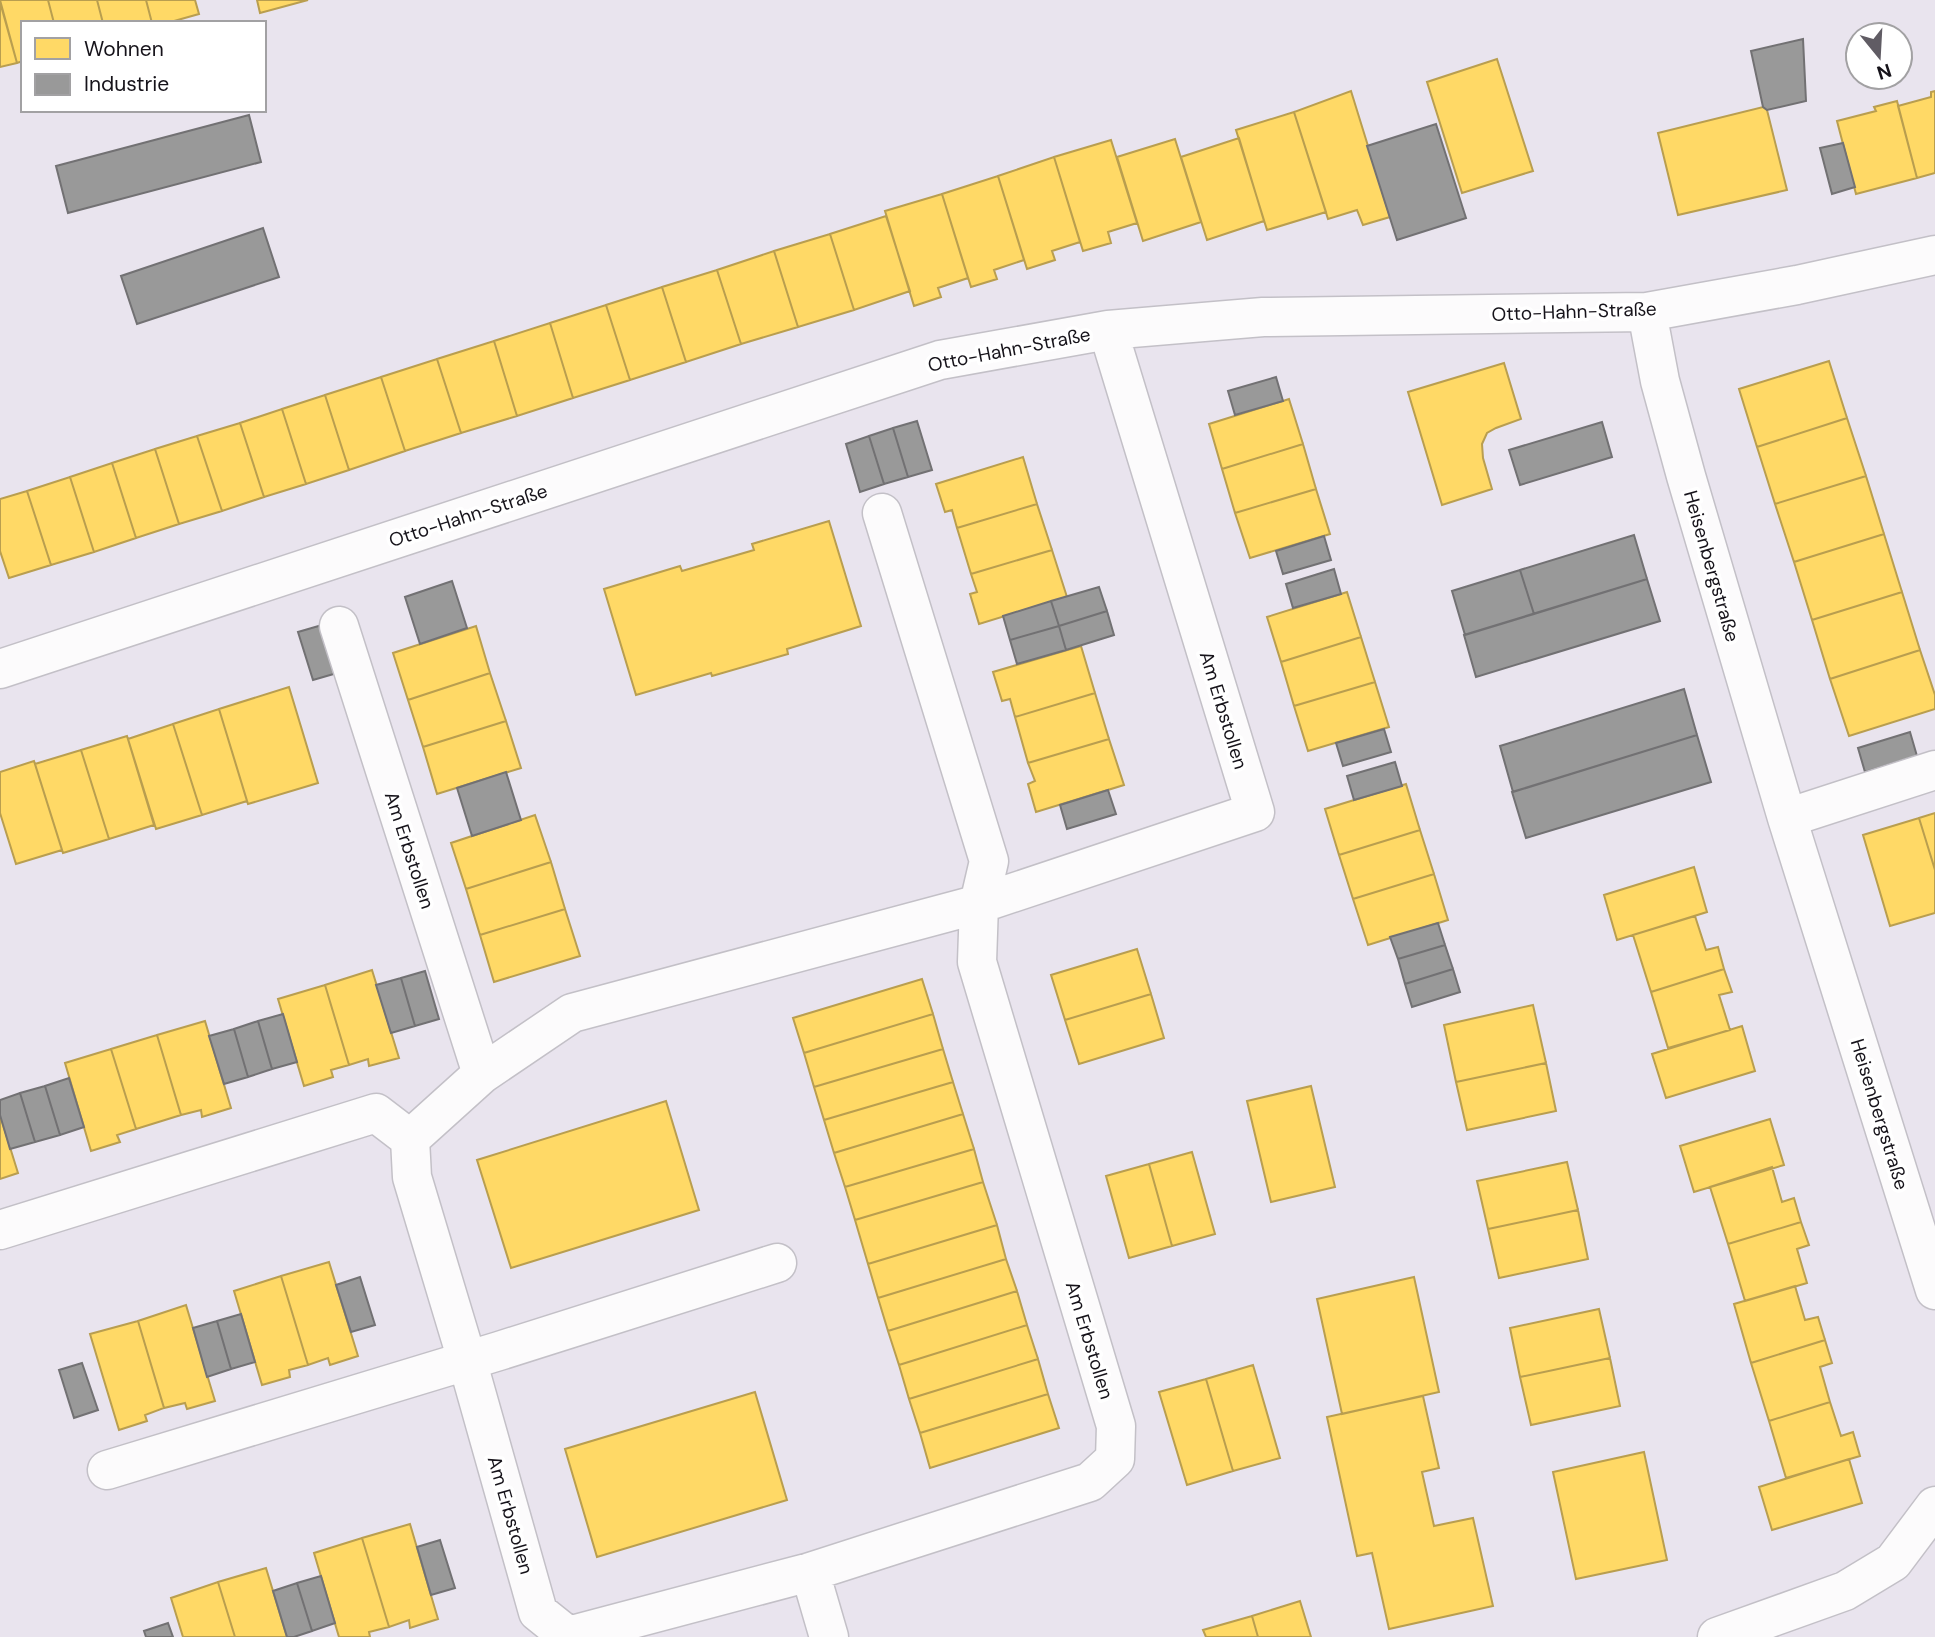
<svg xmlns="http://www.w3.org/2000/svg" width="1935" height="1637" font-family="'DM Sans',sans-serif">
	<rect width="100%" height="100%" fill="#e9e4ee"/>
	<path fill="#ffd966" stroke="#b99e4f" stroke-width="2" d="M0,0H48L54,23H23V61L17,63Z
		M48,0H97L103,23H54Z
		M97,0H146L152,23H103Z
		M146,0H195L199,14L167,23H152Z
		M257,0H308L260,13Z
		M0,2L17,63L0,67Z
		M1497,59L1533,171L1462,193L1427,82Z
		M1351,91L1390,217L1363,225L1357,210L1328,219L1294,112Z
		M1935,91V173L1917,178L1898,106L1931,97V92Z
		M1897,101L1917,178L1856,194L1837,121L1876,111L1874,107Z
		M1763,107L1767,110L1787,190L1678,215L1658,133Z
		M1294,112L1326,212L1267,230L1236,130Z
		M1239,138L1264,221L1207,240L1181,157Z
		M1175,139L1201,222L1143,241L1117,157Z
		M1111,140L1137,223L1108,232L1111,243L1083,251L1054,157Z
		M1054,157L1080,242L1052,251L1055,260L1027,269L998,176Z
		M998,176L1024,260L994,270L997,279L971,287L942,194Z
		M942,194L968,278L938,288L941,297L914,306L885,211Z
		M886,216L910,291L854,310L830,234Z
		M830,234L854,310L798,327L774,251Z
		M774,251L798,327L741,344L717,270Z
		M717,270L741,344L686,362L662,287Z
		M662,287L686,362L630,380L606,305Z
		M606,305L630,380L573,398L550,323Z
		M550,323L573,398L517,416L494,341Z
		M494,341L517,416L461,433L437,359Z
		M437,359L461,433L405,451L381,377Z
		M1829,361L1847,418L1757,447L1739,389Z
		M1504,363L1521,419L1496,428L1487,433L1482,444L1483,458L1492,489L1442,505L1408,392Z
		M381,377L405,451L349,470L325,395Z
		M325,395L349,470L306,484L282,409Z
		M1289,399L1303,444L1222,469L1209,424Z
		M282,409L306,484L264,497L240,423Z
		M1847,418L1866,476L1775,504L1757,447Z
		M240,423L264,497L222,511L197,436Z
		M197,436L222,511L179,524L155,449Z
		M1303,444L1316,489L1235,513L1222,469Z
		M155,449L179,524L136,538L112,463Z
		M1023,457L1037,504L957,528L952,510L945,512L936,484Z
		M112,463L136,538L94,552L70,477Z
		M1866,476L1884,534L1794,562L1775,504Z
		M70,477L94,552L51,565L27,491Z
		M1316,489L1330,534L1250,558L1235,513Z
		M27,491L51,565L9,578L0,551V499Z
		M1037,504L1052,550L971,574L957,528Z
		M829,521L861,626L787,649L788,654L712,676L711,673L636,695L604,589L680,566L682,571L754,550L752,544Z
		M1884,534L1902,592L1812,620L1794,562Z
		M1052,550L1067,597L979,624L970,594L977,592L971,574Z
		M1347,592L1361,637L1281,662L1267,617Z
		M1902,592L1920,650L1830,679L1812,620Z
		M476,626L490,673L408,700L393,653Z
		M1361,637L1375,682L1294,706L1281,662Z
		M1081,646L1095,693L1015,717L1010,699L1002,701L993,672Z
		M1920,650L1935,695V709L1849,736L1830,679Z
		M490,673L506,721L423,747L408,700Z
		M1375,682L1389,727L1308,751L1294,706Z
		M289,687L318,783L248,804L219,709Z
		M1095,693L1109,739L1028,763L1015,717Z
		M219,709L247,801L202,815L173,724Z
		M506,721L521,768L437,794L423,747Z
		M173,724L202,815L156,829L128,739Z
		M127,736L154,825L109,839L81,750Z
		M1109,739L1124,785L1036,812L1028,784L1035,781L1028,763Z
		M81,750L109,839L63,853L35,764Z
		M34,761L62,850L16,864L0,813V772Z
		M1406,784L1420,830L1339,855L1325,809Z
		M1935,813V870L1919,818Z
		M535,815L551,862L466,889L451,843Z
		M1919,818L1935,870V913L1890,926L1863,835Z
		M1420,830L1434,874L1353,899L1339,855Z
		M551,862L565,909L480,935L466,889Z
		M1694,867L1707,912L1617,940L1604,895Z
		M1434,874L1448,920L1368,945L1353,899Z
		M565,909L580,956L494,982L480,935Z
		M1695,916L1706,950L1718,947L1724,969L1651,992L1633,935Z
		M1137,949L1151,994L1065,1020L1051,975Z
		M1724,969L1732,992L1719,995L1730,1030L1668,1048L1651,992Z
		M372,970L399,1058L369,1066L368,1059L349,1065L325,985Z
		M922,979L933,1014L804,1053L793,1018Z
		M325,985L349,1065L331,1070L333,1077L304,1086L278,999Z
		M1151,994L1164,1038L1079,1064L1065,1020Z
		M1533,1005L1546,1063L1456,1082L1444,1025Z
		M933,1014L943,1049L814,1087L804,1053Z
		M205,1021L231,1108L202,1117L201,1110L181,1115L157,1035Z
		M1742,1026L1755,1071L1666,1098L1652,1054Z
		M157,1035L181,1115L136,1129L111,1049Z
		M111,1049L136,1129L117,1135L120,1142L91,1151L65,1063Z
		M943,1049L953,1082L824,1120L814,1087Z
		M1546,1063L1556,1111L1467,1130L1456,1082Z
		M953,1082L963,1114L834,1153L824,1120Z
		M1311,1086L1335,1187L1271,1202L1247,1101Z
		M666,1101L699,1210L511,1268L477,1160Z
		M963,1114L974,1149L845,1187L834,1153Z
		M0,1115L18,1173L0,1179Z
		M1770,1119L1784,1165L1694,1192L1680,1146Z
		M974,1149L983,1182L855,1220L845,1187Z
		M1192,1152L1215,1234L1172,1246L1149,1164Z
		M1567,1162L1578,1210L1488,1229L1477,1181Z
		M1149,1164L1172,1246L1129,1258L1106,1176Z
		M1772,1167L1782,1202L1794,1198L1801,1222L1728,1244L1710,1187Z
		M983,1182L997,1225L868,1264L855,1220Z
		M1578,1210L1588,1259L1499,1278L1488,1229Z
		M1801,1222L1809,1245L1797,1249L1807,1283L1745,1301L1728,1244Z
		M997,1225L1006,1259L878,1298L868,1264Z
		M1006,1259L1017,1291L888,1331L878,1298Z
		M329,1262L358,1356L330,1365L328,1358L308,1365L281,1276Z
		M281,1276L308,1365L289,1370L290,1377L262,1385L234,1291Z
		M1414,1277L1439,1392L1342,1414L1317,1299Z
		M1795,1286L1805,1320L1818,1317L1825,1340L1751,1363L1734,1304Z
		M1017,1291L1027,1325L899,1365L888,1331Z
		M186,1305L215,1401L187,1409L185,1403L164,1408L138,1321Z
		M1599,1309L1610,1358L1520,1377L1510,1328Z
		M138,1321L164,1408L145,1415L147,1421L119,1430L90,1334Z
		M1027,1325L1038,1359L909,1399L899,1365Z
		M1825,1340L1832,1363L1820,1367L1830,1402L1769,1421L1751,1363Z
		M1610,1358L1620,1406L1531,1425L1520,1377Z
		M1038,1359L1048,1394L920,1433L909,1399Z
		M1253,1365L1280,1458L1233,1471L1206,1379Z
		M1206,1379L1233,1471L1187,1485L1159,1392Z
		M755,1392L787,1500L597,1557L565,1449Z
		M1048,1394L1059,1428L930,1468L920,1433Z
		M1423,1396L1439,1468L1422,1472L1434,1526L1473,1518L1493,1606L1389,1629L1372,1553L1357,1556L1327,1417Z
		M1830,1402L1841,1436L1853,1432L1860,1456L1786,1478L1769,1421Z
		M1644,1452L1667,1560L1576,1579L1553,1472Z
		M1849,1459L1862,1503L1772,1530L1759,1487Z
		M410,1524L438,1619L410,1628L409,1620L389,1627L362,1538Z
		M362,1538L389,1627L369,1632L370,1637H339L314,1553Z
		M266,1568L287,1637H235L218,1582Z
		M218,1582L235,1637H183L171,1598Z
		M1300,1601L1311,1637H1258L1252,1616Z
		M1252,1616L1258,1637H1206L1203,1630Z"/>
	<path fill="#999" stroke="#727173" stroke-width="2" d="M1803,39L1806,101L1767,110L1763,107L1751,51Z
		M249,115L261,162L68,213L56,166Z
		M1436,124L1466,218L1397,240L1367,146Z
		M1843,143L1855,187L1832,194L1820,148Z
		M263,228L279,277L137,324L121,276Z
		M1276,377L1283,401L1235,415L1228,391Z
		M917,421L932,470L908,477L893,428Z
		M1602,422L1612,457L1520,485L1509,450Z
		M893,428L908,477L884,484L869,436Z
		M869,436L884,484L860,492L846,444Z
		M1634,535L1647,579L1534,614L1520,570Z
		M1324,536L1331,560L1283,574L1276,551Z
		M1334,569L1341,594L1293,608L1286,584Z
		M1520,570L1534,614L1465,635L1452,591Z
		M1647,579L1660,621L1476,677L1464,635Z
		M452,581L467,628L420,644L405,597Z
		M1099,587L1107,611L1059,626L1051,601Z
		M1051,601L1059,626L1010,640L1003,616Z
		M1107,611L1114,635L1066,650L1059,626Z
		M322,625L337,673L313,680L298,632Z
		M1059,626L1066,650L1017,664L1010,640Z
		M1684,689L1697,735L1513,792L1500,746Z
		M1384,729L1391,752L1343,766L1336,743Z
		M1910,732L1917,756L1865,772L1858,748Z
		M1697,735L1711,782L1526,838L1512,792Z
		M1395,762L1402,786L1354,800L1347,776Z
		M506,772L521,820L472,836L457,788Z
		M1108,790L1116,814L1067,829L1060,805Z
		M1438,923L1445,945L1398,959L1390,937Z
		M1445,945L1453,969L1405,984L1398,959Z
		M1453,969L1460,992L1412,1007L1405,984Z
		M425,971L439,1019L415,1026L401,978Z
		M401,978L415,1026L391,1033L376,985Z
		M283,1014L297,1062L272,1069L258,1021Z
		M258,1021L272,1069L248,1077L234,1029Z
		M234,1029L248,1077L224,1084L209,1036Z
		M69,1078L84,1127L60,1135L45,1086Z
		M45,1086L60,1135L35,1142L20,1093Z
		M20,1093L35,1142L10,1149L0,1115V1100Z
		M360,1277L375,1325L351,1332L336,1285Z
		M241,1314L255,1362L231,1369L217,1321Z
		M217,1321L231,1369L207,1377L193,1328Z
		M82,1363L98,1410L74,1418L59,1370Z
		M440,1540L455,1588L431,1595L417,1547Z
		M321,1576L335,1623L312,1631L297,1583Z
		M297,1583L312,1631L294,1637H287L273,1591Z
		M168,1623L173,1637H146L144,1631Z"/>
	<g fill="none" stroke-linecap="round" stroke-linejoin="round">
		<g stroke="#c3c0c7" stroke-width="41">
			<path id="minor" d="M1647,312L1660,381L1686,476L1787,818L1935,1290
				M882,513L989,861L979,904L977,962L1116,1426L1115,1459L1090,1482L810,1572L568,1636L538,1612L467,1360L412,1177L410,1139L482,1074L572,1013L979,904L1255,812L1108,330
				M339,626L482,1074
				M0,669L940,360L1108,330L1263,317L1647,312L1797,285L1935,255
				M1787,818L1935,770
				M0,1230L376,1113L410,1139
				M107,1470L499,1351L777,1263
				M810,1572L829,1637
				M1717,1637L1845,1591L1893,1562L1935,1506"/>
		</g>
		<use href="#minor" stroke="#fcfbfc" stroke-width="38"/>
	</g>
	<g text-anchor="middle" stroke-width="7" stroke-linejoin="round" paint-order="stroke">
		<g font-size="19" fill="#16131a" stroke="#fff">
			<text transform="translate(1574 311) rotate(-2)" y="7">Otto-Hahn-Straße</text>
			<text transform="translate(1009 349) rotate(-11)" y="7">Otto-Hahn-Straße</text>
			<text transform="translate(468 515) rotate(-18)" y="7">Otto-Hahn-Straße</text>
			<text transform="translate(1712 566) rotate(74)" y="7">Heisenbergstraße</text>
			<text transform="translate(1224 710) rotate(73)" y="7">Am Erbstollen</text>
			<text transform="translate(410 850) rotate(72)" y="7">Am Erbstollen</text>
			<text transform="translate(1880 1114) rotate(73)" y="7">Heisenbergstraße</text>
			<text transform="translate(1090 1340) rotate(73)" y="7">Am Erbstollen</text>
			<text transform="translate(511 1515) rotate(74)" y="7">Am Erbstollen</text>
		</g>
	</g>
	<rect x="21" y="21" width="245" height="91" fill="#ffffff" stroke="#a2a1a3" stroke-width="2"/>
	<rect x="35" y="38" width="35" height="21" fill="#ffd966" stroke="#a2a1a3" stroke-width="2"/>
	<text x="84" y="56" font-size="21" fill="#16131a">Wohnen</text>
	<rect x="35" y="74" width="35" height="21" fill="#999999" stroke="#a2a1a3" stroke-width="2"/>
	<text x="84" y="91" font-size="21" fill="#16131a">Industrie</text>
	<g transform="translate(1879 56) rotate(162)"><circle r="33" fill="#ffffff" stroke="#a2a1a3" stroke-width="2"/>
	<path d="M0-5L12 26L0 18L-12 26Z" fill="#605c64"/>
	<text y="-10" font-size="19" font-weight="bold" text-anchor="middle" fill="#16131a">N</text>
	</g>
</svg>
